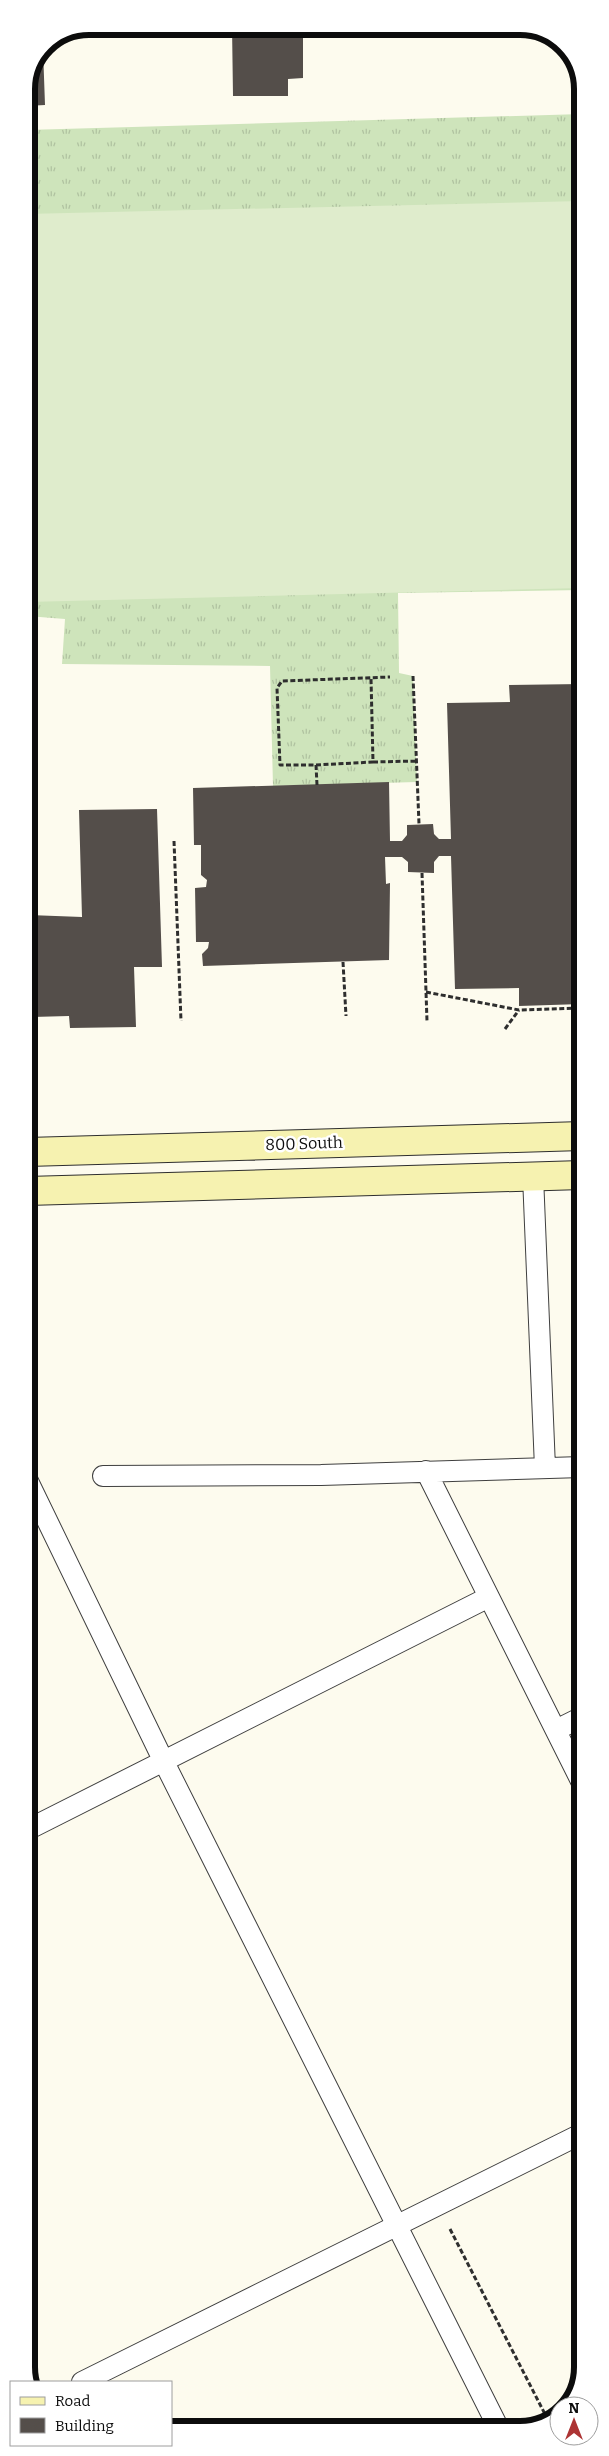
<svg xmlns="http://www.w3.org/2000/svg" width="609" height="2456" font-family="Bitter,serif">
	<defs>
		<pattern id="grass-tufts" width="24" height="20" patternUnits="userSpaceOnUse" patternTransform="scale(1.25)"><rect width="24" height="20" fill="#cee4bb"/><path d="M3 7l-1-3M5 7V3M7 7l1-3M15 17l-1-3M17 17v-4M19 17l1-3" fill="none" stroke="#b0c2a0"/></pattern>
	</defs>
	<rect width="100%" height="100%" fill="#fdfbee"/>
	<path fill="url(#grass-tufts)" d="M582,114V590L398,593L399,673L413,676L417,782L273,786L270,666L62,664L65,619L27,616L26,130Z"/>
	<path fill="#dfeccc" d="M582,201V588L27,602L26,214Z"/>
	<path fill="#544e4a" d="M232,26H303V78L288,79V96H233Z
		M43,49L45,105L26,106V89Z
		M582,684V1004L519,1006V988L455,989L451,856H439L434,862V873L408,872V862L402,857H385L386,884L390,883L389,960L203,966L202,954L208,948L209,942H196L195,888L206,887L207,880L201,875V845H194L193,788L389,782L390,841H402L407,835V825L433,824L434,834L439,839H451L447,703L510,702L509,685Z
		M157,809L162,967H134L136,1027L70,1028L69,1016L32,1017L29,915L82,917L79,810Z"/>
	<g fill="none" stroke-linecap="round" stroke-linejoin="round">
		<g stroke="#3f3f3f" stroke-width="22">
			<path id="lane" d="M533,1176L545,1468
				M426,1471L582,1783
				M103,1476L321,1475L582,1467
				M27,1479L164,1762L499,2429
				M556,1730L582,1717
				M27,1830L489,1597
				M82,2382L583,2133"/>
		</g>
		<g stroke="#2e2e2e" stroke-width="30">
			<path id="secondary" d="M27,1152L582,1136
				M27,1191L582,1175"/>
		</g>
		<path stroke="#2e2e2e" stroke-width="3" stroke-dasharray="5 2.5" stroke-linecap="butt" d="M413,676L419,824
			M373,762L416,761
			M316,765L373,762L371,678
			M317,785L316,765H280L277,688L282,681L390,677
			M174,841L181,1021
			M422,873L427,1021
			M343,962L346,1016
			M426,992L519,1010L582,1008
			M505,1029L519,1010
			M450,2229L548,2420"/>
		<use href="#lane" stroke="#fff" stroke-width="20"/>
		<use href="#secondary" stroke="#f6f2b0" stroke-width="28"/>
	</g>
	<g text-anchor="middle" stroke-width="5" stroke-linejoin="round" paint-order="stroke">
		<g font-size="16" fill="#0c0c0c" stroke="#fff">
			<text transform="translate(304 1143) rotate(-2)" y="6">800 South</text>
		</g>
	</g>
	<path d="M0 0H609V2456H0ZM89 35H520A54 54 0 0 1 574 89V2367A54 54 0 0 1 520 2421H89A54 54 0 0 1 35 2367V89A54 54 0 0 1 89 35Z" fill="#fff" fill-rule="evenodd"/>
	<path fill="none" stroke="#0c0c0c" stroke-width="6" d="M89 35H520A54 54 0 0 1 574 89V2367A54 54 0 0 1 520 2421H89A54 54 0 0 1 35 2367V89A54 54 0 0 1 89 35Z"/>
	<rect x="10" y="2381" width="162" height="65" fill="#ffffff" stroke="#9e9e9e"/>
	<rect x="20" y="2397" width="25" height="8" fill="#f6f2b0" stroke="#9e9e9e"/>
	<text x="55" y="2406" font-size="15" fill="#0c0c0c">Road</text>
	<rect x="20" y="2418" width="25" height="15" fill="#544e4a" stroke="#9e9e9e"/>
	<text x="55" y="2431" font-size="15" fill="#0c0c0c">Building</text>
	<g transform="translate(574 2421)"><circle r="24" fill="#ffffff" stroke="#9e9e9e"/>
	<path d="M0-4L9 19L0 12L-9 19Z" fill="#ad3434"/>
	<text y="-8" font-size="14" font-weight="bold" text-anchor="middle" fill="#0c0c0c">N</text>
	</g>
</svg>
